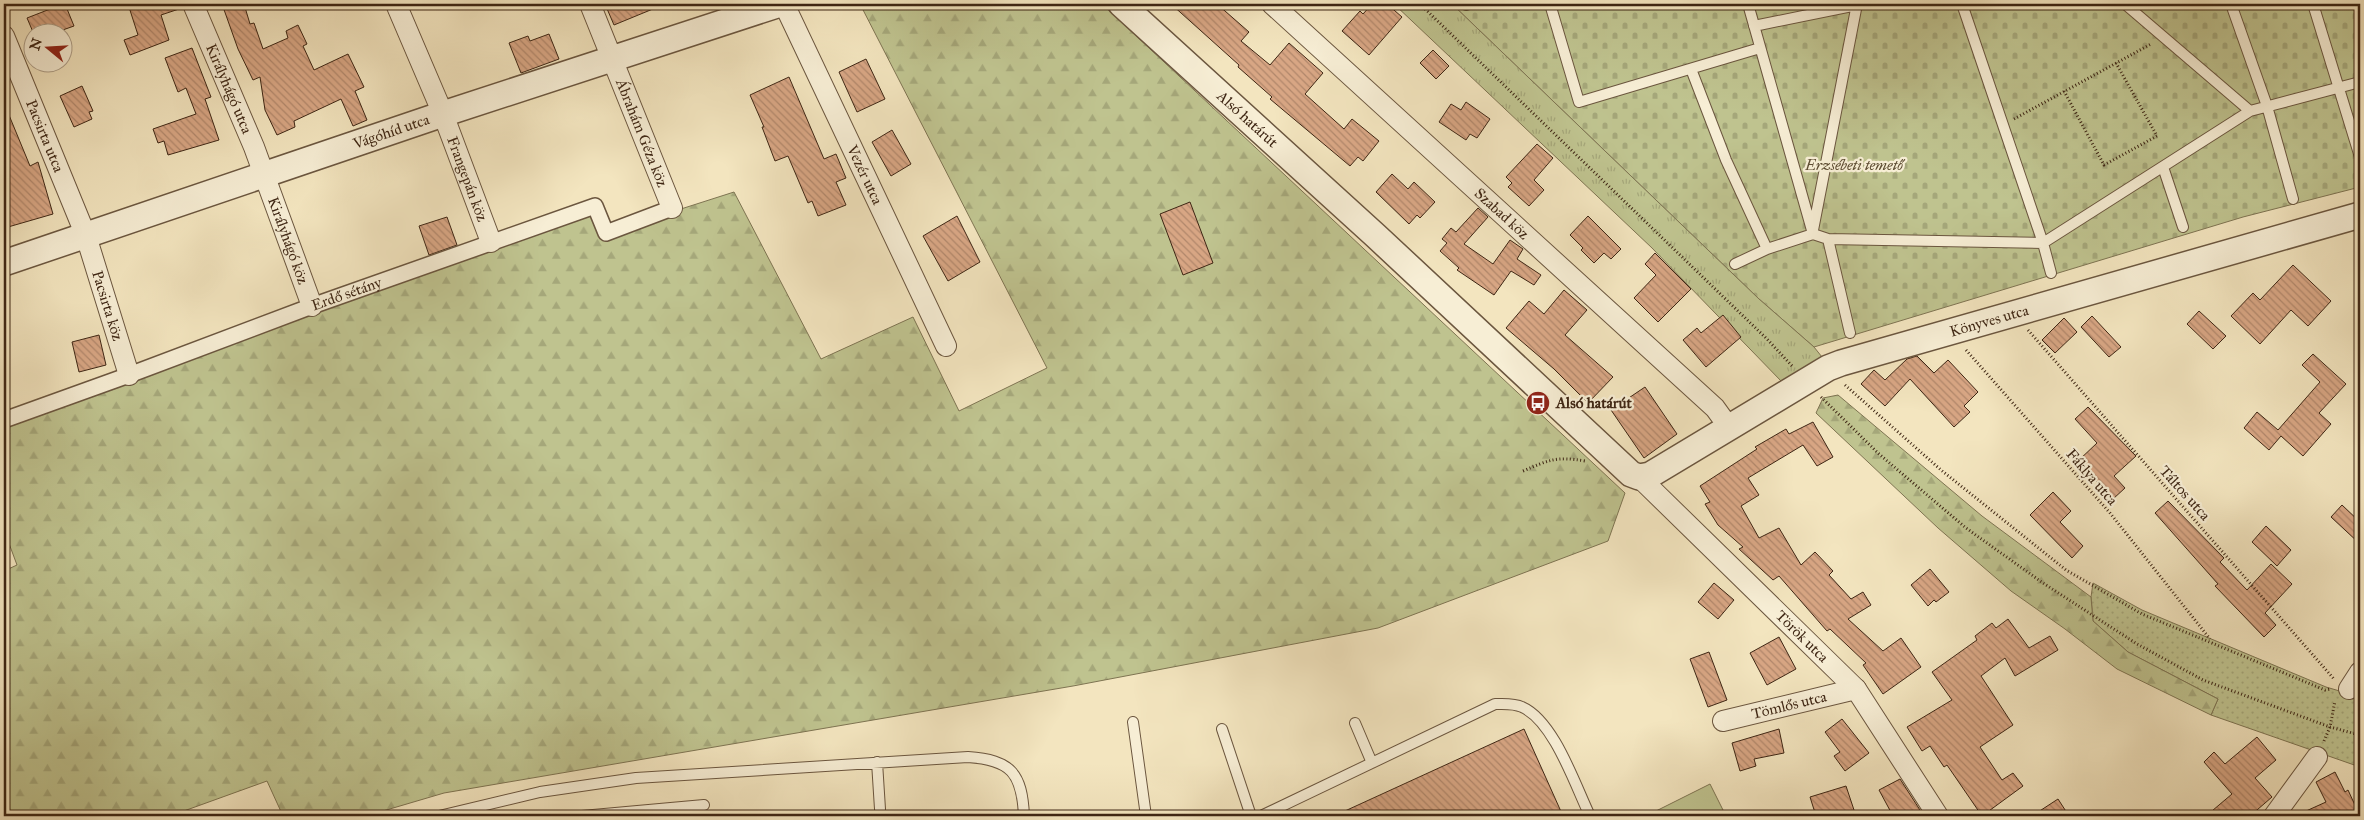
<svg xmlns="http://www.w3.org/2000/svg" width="2364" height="820" font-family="'IM FELL Great Primer',serif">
	<defs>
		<pattern id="grass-dots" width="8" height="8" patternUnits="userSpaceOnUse" patternTransform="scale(1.25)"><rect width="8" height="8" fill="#bfc38f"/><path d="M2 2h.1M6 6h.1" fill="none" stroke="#a5a77a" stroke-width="1.8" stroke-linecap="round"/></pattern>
		<pattern id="forest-firs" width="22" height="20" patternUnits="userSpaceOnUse" patternTransform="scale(1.25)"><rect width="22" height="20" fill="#bfc38f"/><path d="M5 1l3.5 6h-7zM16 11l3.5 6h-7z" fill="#a5a77a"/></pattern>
		<pattern id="cemetery-stones" width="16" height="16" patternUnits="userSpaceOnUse" patternTransform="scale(1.25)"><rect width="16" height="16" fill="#bfc38f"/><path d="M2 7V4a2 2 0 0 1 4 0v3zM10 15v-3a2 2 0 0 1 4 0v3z" fill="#a5a77a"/></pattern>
		<pattern id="park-tufts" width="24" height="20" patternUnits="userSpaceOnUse" patternTransform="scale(1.25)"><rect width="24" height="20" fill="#bfc38f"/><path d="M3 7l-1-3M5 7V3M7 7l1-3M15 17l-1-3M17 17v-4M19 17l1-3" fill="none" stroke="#a5a77a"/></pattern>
		<pattern id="building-back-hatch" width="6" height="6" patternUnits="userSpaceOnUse" patternTransform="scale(1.25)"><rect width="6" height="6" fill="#d8a684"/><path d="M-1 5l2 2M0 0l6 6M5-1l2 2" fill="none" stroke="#b1876b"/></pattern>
	</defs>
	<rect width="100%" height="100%" fill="#f3e5bf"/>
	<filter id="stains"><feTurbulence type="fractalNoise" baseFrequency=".004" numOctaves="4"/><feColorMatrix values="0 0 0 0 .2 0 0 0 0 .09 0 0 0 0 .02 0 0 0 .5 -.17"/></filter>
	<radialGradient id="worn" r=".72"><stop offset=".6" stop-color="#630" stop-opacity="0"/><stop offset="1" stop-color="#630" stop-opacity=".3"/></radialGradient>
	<path fill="url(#grass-dots)" stroke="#7e7452" d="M2093,583L2142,610L2326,687L2360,697V767L2211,715L2218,699L2128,652L2093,621L2091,597Z"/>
	<path fill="url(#forest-firs)" stroke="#7e7452" d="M860,4H1102L1625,493L1608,541L1378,628L1073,686L444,793L366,816H283L267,781L170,816H4V571L17,565L4,530V420L595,206L606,233L734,192L821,359L913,317L959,411L1047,368Z
		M1838,395L1982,516L2091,597L2093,621L2128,652L2218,699L2211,715L2117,669L2065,629L2011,591L1938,528L1816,413L1823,398Z"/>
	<path fill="url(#cemetery-stones)" stroke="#7e7452" d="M1452,4H2360V187L2243,217L1814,347L1759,299Z"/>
	<path fill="url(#park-tufts)" stroke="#7e7452" d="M1394,4H1452L1759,299L1814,347L1822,357L1782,382L1652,248Z"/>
	<path fill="#bfc38f" stroke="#7e7452" d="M1710,784L1726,816H1646Z"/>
	<path fill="url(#building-back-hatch)" stroke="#3e2614" d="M63,4H65L74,26L57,32H33L27,18Z
		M128,4H181L182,8L161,15L169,40L130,55L124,40L138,35Z
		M222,4H244L250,24L254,23L263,49L288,38L286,31L298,25L307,44L303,46L314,70L348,54L364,87L355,91L367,120L353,126L341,99L294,121L295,127L277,135L265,110L260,77L253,80L238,49Z
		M605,4H665L614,25Z
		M1171,4H1217L1249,32L1241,41L1270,65L1289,43L1323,73L1305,94L1344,129L1352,119L1379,141L1363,161L1358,157L1350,166L1270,99L1272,97L1238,67L1239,65Z
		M1372,4H1387L1402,17L1369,55L1342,31L1360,11L1363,14Z
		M549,34L559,59L521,73L509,43L528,36L530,41Z
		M192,48L211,97L205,99L219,140L168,155L164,141L158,143L153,129L196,114L186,88L178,92L165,58Z
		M1433,50L1449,66L1436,79L1420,63Z
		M866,59L885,99L857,112L839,72Z
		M789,77L824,159L836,154L846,178L836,182L846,205L818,216L812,201L808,203L788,156L775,161L762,127H764L750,95Z
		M82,86L93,111L89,112L92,119L74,127L60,96Z
		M1466,102L1490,119L1477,138L1470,134L1466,140L1439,122L1451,104L1461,110Z
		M4,103L30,166L38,162L53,214L8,227L4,212Z
		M892,130L911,164L891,176L872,142Z
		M1537,144L1553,158L1534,180L1544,190L1529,206L1508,187L1512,183L1506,177Z
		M1392,174L1408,189L1414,182L1435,202L1420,218L1417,215L1409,224L1376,192Z
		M1190,202L1213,263L1183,275L1160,214Z
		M1478,208L1488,217L1464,244L1493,264L1510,240L1523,249L1517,259L1541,275L1534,285L1511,271L1494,295L1457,270L1459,268L1440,251L1447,243L1442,239L1451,228L1456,232Z
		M957,216L980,262L948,281L923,236Z
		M1588,216L1621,249L1611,259L1604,253L1594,263L1581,250L1583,248L1570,235Z
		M447,217L457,245L429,255L419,226Z
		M1655,253L1691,289L1658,322L1634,298L1656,275L1645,264Z
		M2293,265L2331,301L2308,326L2291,310L2260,344L2231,316L2253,293L2260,300Z
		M1564,290L1587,310L1565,335L1613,377L1588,403L1554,369L1506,328L1529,301L1544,314Z
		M2199,311L2226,336L2213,349L2187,324Z
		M1723,315L1741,337L1706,367L1683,340L1697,328L1701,333Z
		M2092,316L2121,347L2109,357L2081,327Z
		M2064,318L2077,332L2055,353L2042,340Z
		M99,335L106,365L79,372L72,342Z
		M2313,354L2346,384L2319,413L2331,424L2303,456L2281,436L2269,450L2244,428L2257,412L2278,430L2320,382L2302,365Z
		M1917,356L1934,373L1948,360L1978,392L1964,406L1970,412L1954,427L1910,379L1885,406L1861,384L1874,370L1885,380L1907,359Z
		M1645,387L1677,434L1644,458L1611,410Z
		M2088,407L2136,456L2114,476L2125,488L2113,499L2078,461L2097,443L2075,419Z
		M1813,422L1833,457L1817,466L1803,445L1748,478L1759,495L1741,506L1759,538L1779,528L1801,565L1815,552L1833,571L1829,575L1851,599L1863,592L1871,605L1848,619L1883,651L1901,638L1921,667L1883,694L1863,665L1866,663L1830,629L1827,631L1779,576L1773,580L1739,549L1743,547L1718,525L1705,504L1710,502L1700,486L1757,449L1755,447L1786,429L1789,434Z
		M2053,492L2071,511L2060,522L2083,546L2072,558L2030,515Z
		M2168,501L2224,558L2220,562L2247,590L2271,564L2292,584L2265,613L2276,625L2264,637L2215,586L2218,584L2155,513Z
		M2342,505L2360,522V544L2331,517Z
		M2266,526L2291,550L2277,566L2252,542Z
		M1930,569L1949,592L1936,602L1934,600L1928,606L1911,585Z
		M1714,583L1734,600L1718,619L1698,602Z
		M2008,619L2029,648L2050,636L2058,650L2015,676L2005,658L1981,676L2013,725L1980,747L2002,780L2013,773L2023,786L1982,816L1947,765L1944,767L1930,746L1922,751L1907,727L1952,700L1932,672L1977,640L1975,636L1992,623L1996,628Z
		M1779,637L1796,669L1767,685L1750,653Z
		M1709,652L1727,700L1708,707L1690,659Z
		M1842,719L1869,753L1845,771L1834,756L1840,752L1825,732Z
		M1524,729L1563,816H1334Z
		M1779,729L1784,753L1754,759L1756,766L1740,771L1732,743Z
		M2257,737L2276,760L2255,778L2272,797L2250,816H2206L2232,794L2204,762L2214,752L2225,764Z
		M2335,772L2345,792L2348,790L2360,816H2295L2326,802L2316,782Z
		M1900,779L1920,810L1923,816H1893L1879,790Z
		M1846,786L1856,816H1816L1810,797Z
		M2058,799L2069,816H2032Z"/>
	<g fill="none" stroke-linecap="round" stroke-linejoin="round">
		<g stroke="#6b563f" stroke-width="12">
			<path id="service" d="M1550,4L1579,102L1760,48
				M1748,4L1813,234
				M2125,4L2250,111L2360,82
				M2231,4L2267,106L2293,199
				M2313,4L2360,157
				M1466,5L1469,4
				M1754,26L1857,5
				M1691,69L1726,160L1767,249
				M2163,167L2183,227
				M1813,230L1857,4
				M1828,239L1850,333
				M1735,264L1767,249L1813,234L1828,239L2043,243L1962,4
				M2051,273L2043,243L2250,111
				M1133,722L1146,816
				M1355,723L1372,763
				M1222,729L1251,816
				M877,762L880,809
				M439,816L540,792L636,778L968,757C1011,760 1022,773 1024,816
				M582,816L704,805
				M1261,816L1495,704C1503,704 1514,703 1522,707C1554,721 1575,785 1590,816"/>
		</g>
		<g stroke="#6b563f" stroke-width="18">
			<g id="pedestrian">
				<path id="s1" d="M4,420L129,375L312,306L595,206L606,233L672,208"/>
			</g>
		</g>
		<g stroke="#6b563f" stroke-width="22">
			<g id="minor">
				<path id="s2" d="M193,4L254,147L312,306"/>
				<path id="s3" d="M396,4L443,114L491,242"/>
				<path id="s4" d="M590,4L672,208"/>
				<path id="s5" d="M784,4L946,346"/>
				<path id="s6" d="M1272,4L1715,408L1728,426"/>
				<path id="s7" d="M4,36L86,236L129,375"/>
				<path id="s8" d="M1639,477L1856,689L1938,816"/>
				<path d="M2349,689L2360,672"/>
				<path id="s9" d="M1723,721L1856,689"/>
				<path d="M2274,816L2317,757"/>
			</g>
		</g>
		<g stroke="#6b563f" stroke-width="28">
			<g id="tertiary">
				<path id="s10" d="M1121,4L1376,236L1631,474L1639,477L1650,475L1828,368L1841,363L2360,215"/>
				<path id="s11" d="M4,263L443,114L780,4"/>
			</g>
		</g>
		<path stroke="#3e2614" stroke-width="3" stroke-dasharray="1 2.5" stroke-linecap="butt" d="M1420,4L1767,339L1793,367
			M2064,91L2104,165L2157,136L2116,63
			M2014,119L2151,44
			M2028,330L2334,679
			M1966,350L2110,513L2210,639
			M1845,385L1941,470L2066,570L2142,614L2325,690L2331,689
			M1821,397L1879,454L1966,528L2043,583L2137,644L2203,680L2330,727L2360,735
			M1523,471C1549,460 1556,456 1585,461
			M2324,741L2330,727L2335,701"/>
		<use href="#service" stroke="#f7eed5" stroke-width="10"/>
		<use href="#pedestrian" stroke="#f7eed5" stroke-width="15"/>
		<use href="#minor" stroke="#f7eed5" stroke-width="20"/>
		<use href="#tertiary" stroke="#f7eed5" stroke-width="25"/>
	</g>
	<defs>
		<g id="bus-disc" transform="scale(1.25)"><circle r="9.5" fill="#8f2418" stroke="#f7eed5"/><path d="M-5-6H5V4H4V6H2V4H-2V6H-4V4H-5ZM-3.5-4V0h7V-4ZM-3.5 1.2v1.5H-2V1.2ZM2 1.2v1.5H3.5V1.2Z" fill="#fff"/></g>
	</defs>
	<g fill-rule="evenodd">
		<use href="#bus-disc" x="1538" y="403"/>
	</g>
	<g text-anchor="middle" stroke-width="4.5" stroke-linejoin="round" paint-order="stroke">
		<g font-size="15" fill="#3e2614" stroke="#f7eed5">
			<text dy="5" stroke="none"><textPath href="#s2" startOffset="92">Királyhágó utca</textPath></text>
			<text dy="5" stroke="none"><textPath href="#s10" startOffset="171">Alsó határút</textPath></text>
			<text dy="5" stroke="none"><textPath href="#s11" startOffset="409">Vágóhíd utca</textPath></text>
			<text dy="5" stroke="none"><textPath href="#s4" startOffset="139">Ábrahám Géza köz</textPath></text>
			<text dy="5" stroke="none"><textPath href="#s7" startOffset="108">Pacsirta utca</textPath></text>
			<text dy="5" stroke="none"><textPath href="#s5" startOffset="189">Vezér utca</textPath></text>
			<text dy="5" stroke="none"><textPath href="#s3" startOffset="189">Frangepán köz</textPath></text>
			<text dy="5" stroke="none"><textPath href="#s6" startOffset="311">Szabad köz</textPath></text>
			<text dy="5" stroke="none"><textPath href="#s2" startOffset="255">Királyhágó köz</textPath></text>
			<text dy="5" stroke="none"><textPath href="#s1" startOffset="365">Erdő sétány</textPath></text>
			<text dy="5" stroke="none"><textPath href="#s7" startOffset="289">Pacsirta köz</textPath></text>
			<text dy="5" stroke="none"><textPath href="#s10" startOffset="1089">Könyves utca</textPath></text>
			<text transform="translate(2092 477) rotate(49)" y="5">Fáklya utca</text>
			<text transform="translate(2185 493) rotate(48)" y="5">Táltos utca</text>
			<text dy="5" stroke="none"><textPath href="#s8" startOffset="228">Török utca</textPath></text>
			<text dy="5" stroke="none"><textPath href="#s9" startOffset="68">Tömlős utca</textPath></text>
		</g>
		<g font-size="15" font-style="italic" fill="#5e4d33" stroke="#f7eed5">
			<text x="1854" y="170">Erzsébeti temető</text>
		</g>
		<g font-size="15" font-weight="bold" fill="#3e2614" stroke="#f7eed5" text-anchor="start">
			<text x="1556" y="408">Alsó határút</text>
		</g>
	</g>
	<rect width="2364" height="820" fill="none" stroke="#f3e5bf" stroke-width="20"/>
	<rect x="5" y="5" width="2354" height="810" fill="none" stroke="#3e2614" stroke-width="2.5"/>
	<rect x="10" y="10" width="2344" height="800" fill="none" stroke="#3e2614"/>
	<g transform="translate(48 48) rotate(288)"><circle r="24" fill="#f7eed5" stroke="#ad9e88"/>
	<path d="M0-4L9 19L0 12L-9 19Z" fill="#8f2418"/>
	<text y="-8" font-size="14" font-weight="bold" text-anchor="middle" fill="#3e2614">N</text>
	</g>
	<rect width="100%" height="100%" filter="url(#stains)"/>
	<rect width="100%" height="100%" fill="url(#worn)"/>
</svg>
